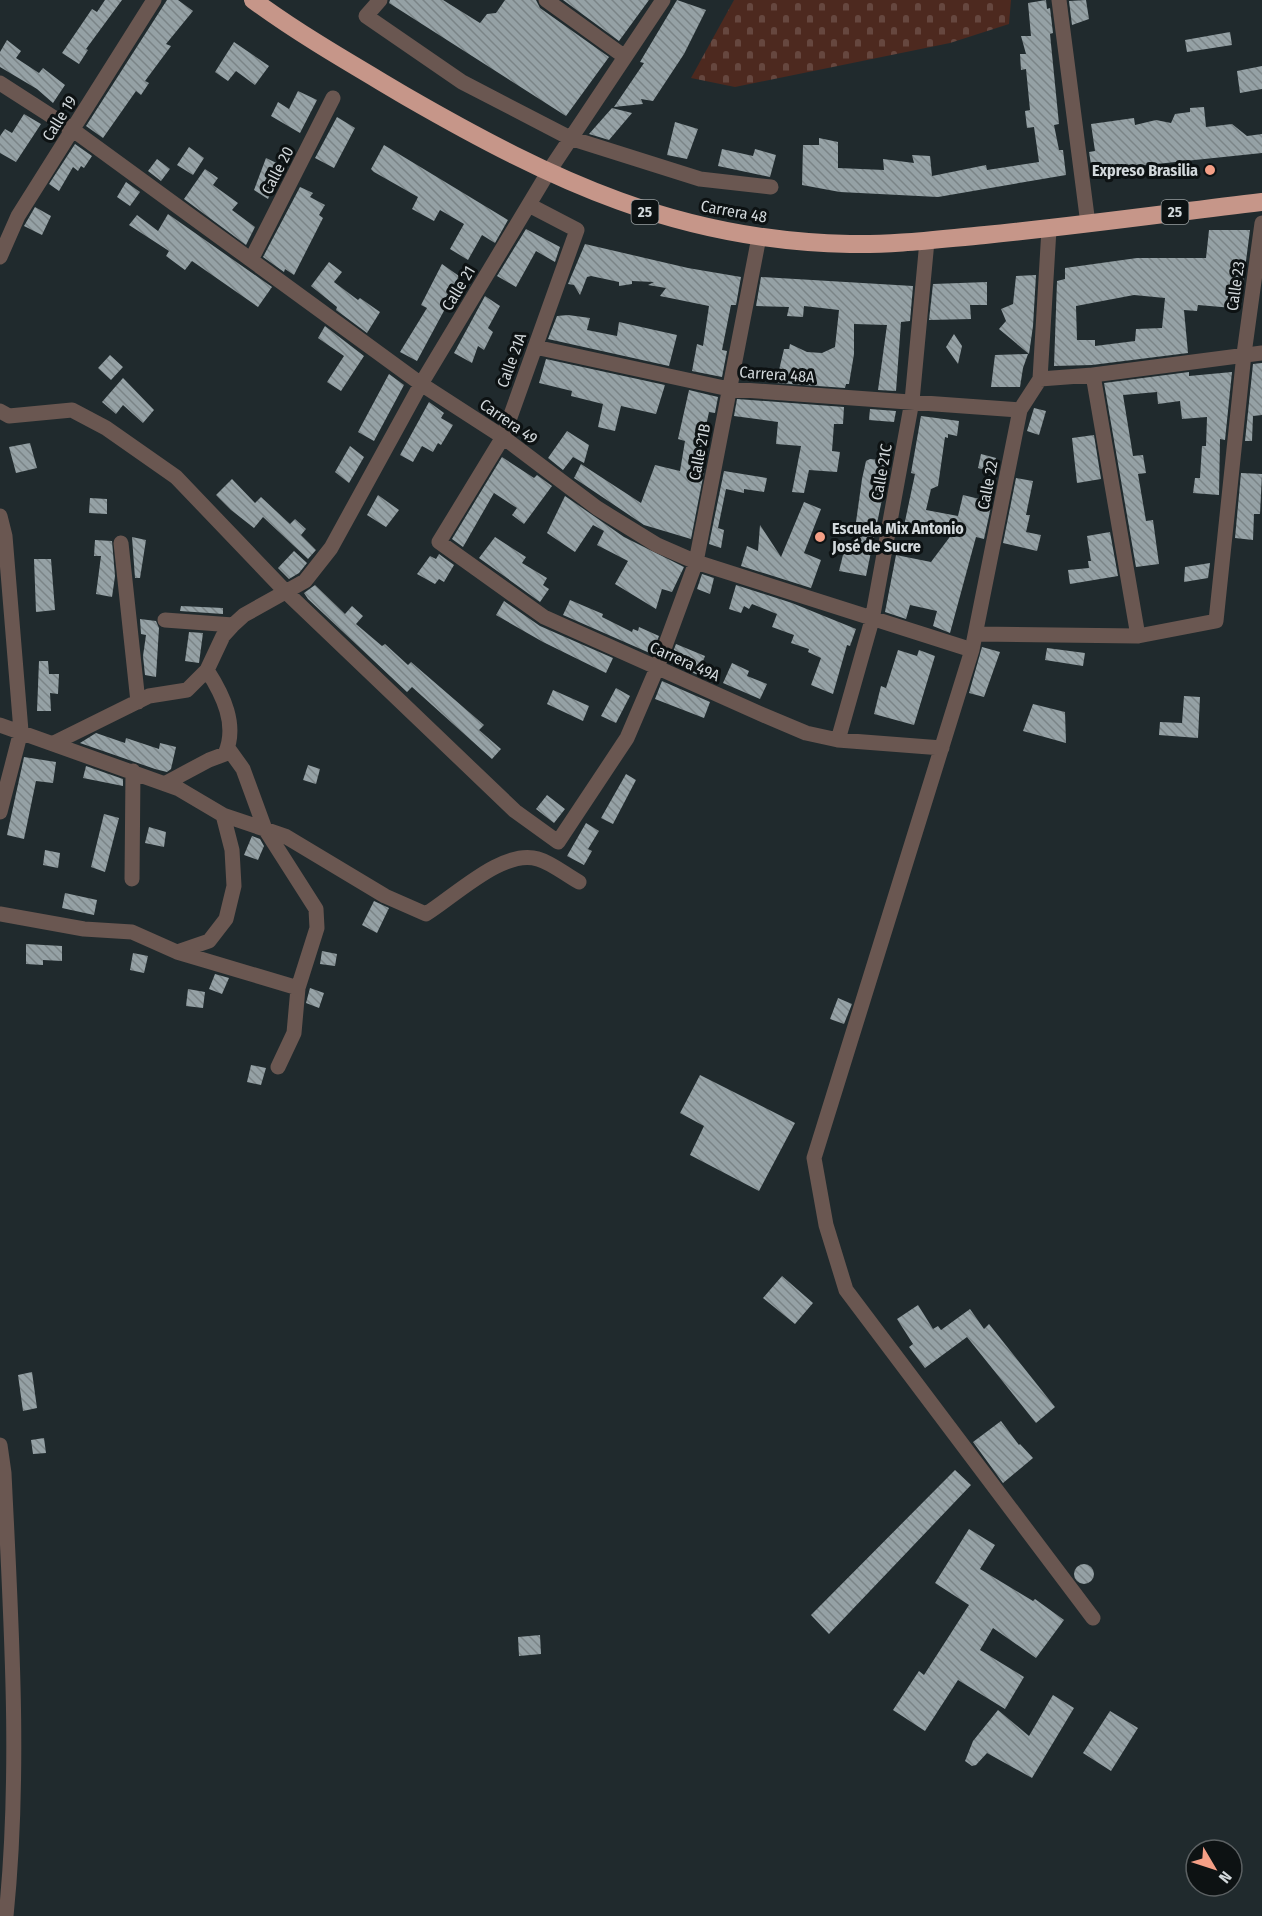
<svg xmlns="http://www.w3.org/2000/svg" width="1262" height="1916" font-family="'Fira Sans Condensed',sans-serif">
	<defs>
		<pattern id="cemetery-stones" width="16" height="16" patternUnits="userSpaceOnUse" patternTransform="scale(1.5)"><rect width="16" height="16" fill="#4d291f"/><path d="M2 7V4a2 2 0 0 1 4 0v3zM10 15v-3a2 2 0 0 1 4 0v3z" fill="#66473f"/></pattern>
		<pattern id="building-back-hatch" width="6" height="6" patternUnits="userSpaceOnUse" patternTransform="scale(1.5)"><rect width="6" height="6" fill="#95a1a5"/><path d="M-1 5l2 2M0 0l6 6M5-1l2 2" fill="none" stroke="#7b8487"/></pattern>
	</defs>
	<rect width="100%" height="100%" fill="#202a2d"/>
	<path fill="url(#cemetery-stones)" d="M734,0H1011L1009,24L950,43L735,87L691,78Z"/>
	<path fill="url(#building-back-hatch)" fill-rule="evenodd" d="M105,0H122L86,49L88,50L79,64L62,53L92,9L97,12Z
		M167,0H178L193,11L166,44L171,46L145,81L149,83L141,95L136,91L103,138L86,126Z
		M390,0H443L480,23L487,14L496,13L505,0H536L540,8L609,57L566,116L389,3Z
		M563,0H649L619,41Z
		M677,0L706,10L684,54L653,101L641,99L643,104L614,107L644,63L640,62Z
		M1046,0L1047,9L1050,8L1053,33L1050,34L1059,124L1054,125L1059,150H1063L1066,175L938,197L840,192L802,185L803,145H819V138L838,142V168L884,170L883,159L914,163L912,155L930,156L932,176L986,165L987,170L1039,162L1034,127L1027,128L1025,111L1030,110L1026,69L1021,70L1020,54H1026L1021,36H1031L1028,3Z
		M1086,0L1089,19L1072,25L1069,1Z
		M1230,32L1232,45L1187,52L1185,40Z
		M7,40L21,51L16,58L39,73L43,68L65,85L53,103L37,89L0,67V52Z
		M234,42L269,66L255,85L236,71L228,81L215,72Z
		M1262,66V89L1240,93L1237,71Z
		M298,91L317,100L300,133L271,116L278,102L289,109Z
		M1204,107L1206,127L1232,124L1247,136L1262,134V153L1137,166L1123,168L1124,172L1093,176L1089,152L1095,151L1091,124L1134,118L1135,125L1156,120L1171,123L1175,114L1190,112V108Z
		M612,108L632,113L609,140L589,134Z
		M24,114L41,124L16,162L0,153V136L5,129L12,133Z
		M337,117L355,128L334,168L315,158Z
		M675,122L698,129L687,159L667,155Z
		M75,144L92,156L84,168L81,166L78,171L73,167L59,191L49,184Z
		M384,145L508,220L495,243L482,235L468,260L450,249L464,224L440,210L434,221L412,209L418,197L374,172L371,169Z
		M189,147L204,158L193,175L177,165Z
		M722,149L753,156L755,149L776,155L770,177L718,166Z
		M266,158L283,166L268,199L254,190Z
		M157,159L170,169L161,181L148,171Z
		M205,169L218,178L213,185L238,203L232,210L255,227L246,245L184,199Z
		M126,182L140,192L130,206L117,197Z
		M300,187L313,193L310,197L325,205L319,215L323,218L294,275L285,269L284,272L263,257Z
		M35,207L51,216L42,235L24,226Z
		M168,214L272,287L258,307L192,261L185,270L166,256L169,251L129,225L137,215L158,231Z
		M526,229L560,247L555,262L536,251L516,287L497,276Z
		M1209,230H1250L1242,292L1235,291L1233,308L1198,305L1197,311L1184,310L1188,353L1092,365L1054,366L1057,281L1065,279V268L1137,258H1206ZM1134,295L1165,298L1162,328L1136,329L1135,341L1095,346V340H1077L1076,306Z
		M585,244L688,268L741,277L736,305H731L722,350L727,351L722,377L692,371L697,344L703,346L709,306L660,296L666,288L648,285L654,282L632,281V284L619,286V282L591,276L587,277L580,295L574,285L568,284Z
		M329,262L342,272L334,282L358,300L360,298L380,312L367,333L336,310L337,307L311,286Z
		M442,264L459,276L450,293L453,294L417,361L400,352L427,308L421,305Z
		M1036,275L1033,326L1029,354L999,329L1006,321L1001,309L1013,304L1016,276Z
		M761,277L913,286L910,321L901,322L896,391L878,390L887,325L854,324V354L849,384H846L845,388L776,383L784,349H789L790,344L807,352L822,353L835,347L839,310L804,306L803,317L787,316L789,307L756,306Z
		M987,282V305H970L971,319L929,320L933,284Z
		M485,296L500,306L488,328L493,332L484,350L478,346L472,363L454,353Z
		M568,315L590,318L587,330L617,336L619,322L677,335L669,366L548,339L557,316Z
		M325,326L364,356L341,391L327,382L344,356L318,338Z
		M954,334L962,346L958,364L946,347Z
		M1028,354L1023,368L1020,387H991L995,355Z
		M110,355L123,367L111,380L98,368Z
		M546,359L665,385L656,414L621,406L615,431L598,427L603,404L571,396L572,391L539,383Z
		M1262,363V415L1253,416L1252,441H1245L1253,364Z
		M1189,372V376L1232,372L1225,440L1220,439L1219,495L1193,493L1195,478H1200L1202,446H1206L1207,417L1182,419L1180,401L1158,404L1157,392L1123,395L1133,456L1143,455L1146,473L1138,474L1146,521L1153,520L1159,564L1136,567L1104,383Z
		M389,374L404,385L374,441L358,432Z
		M123,378L154,410L143,423L123,405L116,414L102,402Z
		M689,390L718,397L715,413L709,412L701,449L698,466L705,467L691,539L644,525L574,478L581,464L641,503L655,465L680,471L685,441L678,439Z
		M737,399L844,407L843,424H834L832,451L840,452L837,472L809,470L804,493L792,492L801,446L776,444L778,422L734,416Z
		M429,402L444,413L441,418L453,425L441,445L438,443L433,452L422,446L413,462L400,455Z
		M1034,408L1046,411L1039,435L1027,431Z
		M870,409L896,411L894,422L869,420Z
		M921,416L959,421L957,436L948,434V438L945,437L938,486L931,489L926,510L958,516L963,495L992,502L984,539L976,537L950,633L933,626L937,611L910,605L906,619L885,612L896,555L931,562L952,534L904,526L915,474L911,473Z
		M567,431L589,445L584,463L573,457L563,470L548,458Z
		M1094,435L1101,479L1077,483L1072,438Z
		M30,443L37,468L16,473L9,447Z
		M350,446L364,457L349,483L335,472Z
		M981,454L996,458L992,472L978,468Z
		M502,457L534,478L537,475L552,486L524,524L512,515L517,508L494,493L463,547L452,539Z
		M870,459L890,461L866,576L839,571L844,551L852,553L859,522H856L862,479L866,461Z
		M724,471L767,478L764,492L744,489V493L726,489L718,528L724,530L721,548L709,544Z
		M1241,473L1262,474L1260,514H1254L1253,540L1235,538Z
		M1016,478L1033,481L1026,515H1030L1026,532L1041,535L1037,551L1003,543Z
		M232,479L255,503L261,497L290,524L295,519L306,529L301,535L316,550L308,559L263,517L254,528L231,510L216,495Z
		M378,495L399,510L386,527L367,515Z
		M565,496L624,537L684,567L672,592L662,589L656,609L615,584L628,561L597,545L604,531L593,525L575,552L547,533Z
		M90,498L107,499V514L89,513Z
		M804,502L821,509L804,553L821,560L811,588L741,566L747,546L758,551L760,525L781,557Z
		M1110,532L1118,576L1070,584L1068,570L1089,568L1088,561H1091L1087,536Z
		M132,537L146,540L140,578H135Z
		M495,537L526,557L522,563L547,578L543,585L549,589L540,602L479,558Z
		M95,540L112,541L115,576L112,597L96,594L101,556H94Z
		M294,551L307,563L299,573L289,579L278,568Z
		M439,554L454,565L444,582L439,579L435,584L417,574L430,556L436,559Z
		M34,559H51L55,610L36,612Z
		M1210,563L1208,578L1184,582L1185,567Z
		M702,574L714,578L710,594L697,589Z
		M315,585L345,614L352,606L363,616L356,624L382,646L385,644L408,665L411,662L484,725L479,730L501,749L492,759L412,687L407,692L308,599L304,593Z
		M736,585L792,603L856,629L850,646L847,645L833,694L811,685L821,658L808,652L809,649L791,643L794,635L772,627L777,614L752,604L749,609L744,606L741,613L729,609Z
		M570,600L603,614L602,617L632,632L633,629L638,631L639,627L659,636L652,654L563,615Z
		M504,601L540,626L613,658L606,673L543,642L496,615Z
		M181,606L223,608V614L180,611Z
		M140,619L156,621L159,628L156,677L145,675L143,656L146,635L141,634Z
		M189,632L203,633L199,663L185,661Z
		M676,644L705,656L698,675L669,662Z
		M982,647L1000,652L984,697L969,693Z
		M1047,648L1085,653L1083,666L1045,660Z
		M898,650L917,656L919,650L935,656L914,725L874,714L881,686L886,688Z
		M39,661H48L49,674H59L58,694L50,693L51,711H37Z
		M732,663L749,671L747,676L767,684L760,699L723,683Z
		M662,681L710,702L704,718L655,699Z
		M616,688L630,696L616,723L601,716Z
		M553,690L589,706L583,721L547,704Z
		M1184,696L1200,697L1198,738L1159,735L1160,722L1182,723Z
		M1033,704L1065,712L1066,743L1023,731Z
		M96,733L125,743L126,738L159,749L160,743L176,747L171,769L167,772L155,769L80,743Z
		M24,757L56,762L53,783L36,781L24,839L7,835Z
		M308,765L320,769L316,784L303,780Z
		M86,766L123,779V786L83,778Z
		M626,774L636,780L613,824L601,818Z
		M547,795L565,809L554,823L536,809Z
		M104,814L119,818L105,872L91,867Z
		M586,823L599,831L588,849L592,851L584,865L567,856Z
		M149,827L166,832L164,847L145,843Z
		M252,836L260,839L264,846L258,860L244,855Z
		M45,850L60,853L58,868L43,865Z
		M65,893L97,900L94,915L62,908Z
		M374,901L389,908L377,933L362,925Z
		M26,944L62,946V961L43,960V965L26,964Z
		M322,951L337,954L335,966L320,964Z
		M133,953L148,956L144,973L130,970Z
		M215,974L229,978L222,994L209,989Z
		M310,988L324,993L319,1008L306,1003Z
		M188,989L205,992L203,1008L186,1006Z
		M838,998L852,1004L844,1024L830,1019Z
		M251,1065L266,1068L261,1085L247,1082Z
		M700,1075L795,1123L759,1191L690,1155L704,1126L680,1113Z
		M782,1276L813,1303L795,1324L763,1298Z
		M918,1305L933,1329L938,1326L941,1330L970,1309L984,1329L989,1324L1055,1407L1036,1423L967,1337L925,1368L909,1347L913,1344L897,1319Z
		M32,1372L37,1408L23,1411L18,1375Z
		M1001,1421L1019,1445L1020,1444L1033,1458L1003,1483L973,1442Z
		M44,1438L46,1453L33,1454L31,1440Z
		M955,1470L971,1485L829,1634L811,1615Z
		M969,1529L995,1545L980,1569L1033,1601L1035,1599L1064,1620L1036,1658L993,1628L980,1650L1024,1677L1005,1709L958,1680L925,1731L893,1710L919,1671L924,1675L969,1605L935,1583Z
		M1074 1574a10 10 0 1 1 20 0a10 10 0 1 1-20 0Z
		M540,1635L541,1654L519,1656L518,1637Z
		M1053,1695L1074,1708L1032,1778L987,1753L976,1765L972,1766L965,1761L973,1741L998,1710L1029,1736Z
		M1110,1711L1138,1728L1111,1771L1083,1753Z"/>
	<g fill="none" stroke-linecap="round" stroke-linejoin="round">
		<path stroke="#6a5751" stroke-width="15" d="M380,0L366,16L462,82L570,138L700,179L771,187
			M546,0L625,57
			M1059,0L1088,224
			M0,83L73,130L421,384L503,437L597,508L657,545L696,562L972,650
			M529,205L577,230L503,437L439,542L544,617L761,714L806,733L838,740L942,748
			M1049,229L1040,379L1020,410L972,650L814,1158L826,1225L846,1290L1093,1618
			M0,257L18,216L154,0
			M252,258L333,98
			M535,347L729,389L1020,410
			M1093,375L1138,636
			M1040,379L1093,375L1262,353
			M0,411L9,416L72,410L106,428L176,477L285,591L515,811L558,842L627,738L657,668L696,562L759,237
			M0,516L5,536L21,731L0,812
			M121,543L138,702
			M165,620L233,625
			M976,634L1138,636L1216,621L1244,354L1262,223
			M0,725L179,789L223,815L285,836L385,896L426,914C455,896 504,848 538,859C552,863 566,875 579,882
			M838,740L872,620L912,401L927,241
			M54,743L149,696L187,690L207,670L223,636L233,625L244,615L305,581L331,548L421,384L549,171L663,0
			M228,748L243,769L265,829L316,909L317,928L298,988L294,1033L278,1067
			M166,783L209,760L225,754C238,725 223,695 207,670
			M132,879L133,771
			M0,914L84,929L132,932L177,952L298,988
			M177,952L209,941L226,919L234,886L232,850L223,815
			M0,1445L4,1473C11,1621 21,1769 6,1916"/>
		<path stroke="#c69689" stroke-width="18" d="M253,0C302,36 355,66 407,97C553,181 679,241 850,244C895,245 940,239 985,235C1077,226 1170,213 1262,202"/>
	</g>
	<g fill="#f49f86" stroke="#0d1213" stroke-width="2">
		<circle cx="1210" cy="170" r="6"/>
		<circle cx="820" cy="537" r="6"/>
	</g>
	<g text-anchor="middle" stroke-width="6" stroke-linejoin="round" paint-order="stroke">
		<g fill="#0d1213" stroke="#979d9f" stroke-width="1.5">
			<rect x="631.5" y="200" width="27" height="24" rx="4.5"/>
			<rect x="1161.5" y="200" width="27" height="24" rx="4.5"/>
		</g>
		<g font-size="15" font-weight="bold" fill="#d2d8db">
			<text x="645" y="217">25</text>
			<text x="1175" y="217">25</text>
		</g>
		<g font-size="16" fill="#d2d8db" stroke="#0d1213">
			<text transform="translate(59 118) rotate(-58)" y="6">Calle 19</text>
			<text transform="translate(277 170) rotate(-63)" y="6">Calle 20</text>
			<text transform="translate(734 211) rotate(10)" y="6">Carrera 48</text>
			<text transform="translate(1235 286) rotate(-82)" y="6">Calle 23</text>
			<text transform="translate(458 288) rotate(-59)" y="6">Calle 21</text>
			<text transform="translate(511 360) rotate(-70)" y="6">Calle 21A</text>
			<text transform="translate(777 374) rotate(4)" y="6">Carrera 48A</text>
			<text transform="translate(509 421) rotate(35)" y="6">Carrera 49</text>
			<text transform="translate(699 452) rotate(-79)" y="6">Calle 21B</text>
			<text transform="translate(881 472) rotate(-80)" y="6">Calle 21C</text>
			<text transform="translate(987 485) rotate(-79)" y="6">Calle 22</text>
			<text transform="translate(685 661) rotate(24)" y="6">Carrera 49A</text>
		</g>
		<g font-size="16" font-weight="bold" fill="#d2d8db" stroke="#0d1213" text-anchor="end">
			<text x="1198" y="176">Expreso Brasilia</text>
			<text x="832" y="534" text-anchor="start">Escuela Mix Antonio<tspan x="832" dy="18">José de Sucre</tspan></text>
		</g>
	</g>
	<g transform="translate(1214 1868) rotate(129)"><circle r="28" fill="#0d1213" stroke="#5c6163" stroke-width="1.5"/>
	<path d="M0-4.5L10 22L0 15L-10 22Z" fill="#f49f86"/>
	<text y="-9" font-size="16" font-weight="bold" text-anchor="middle" fill="#d2d8db">N</text>
	</g>
</svg>
